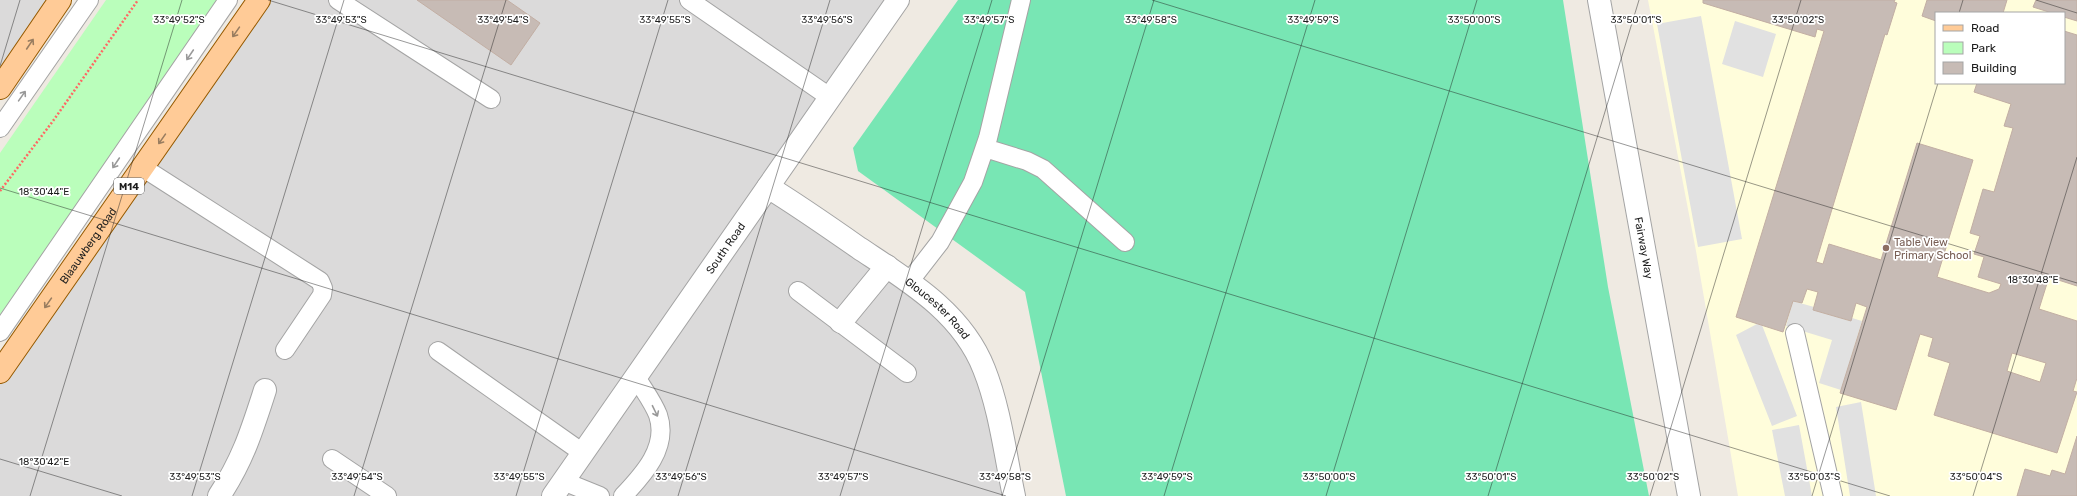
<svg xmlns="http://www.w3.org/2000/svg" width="2077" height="496" font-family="Rubik,sans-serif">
	<rect width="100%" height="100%" fill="#efeae2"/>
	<path fill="#dbdada" d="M0,0H56L0,81Z
		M259,0H898L768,187L925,293L972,346L1014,496H0V372Z"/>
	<path fill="#fffddb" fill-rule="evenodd" d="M1648,0H2077V496H1738L1696,251ZM1936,13H2064V83H1936Z"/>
	<path fill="#bafebb" d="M106,0H219L0,315V153Z"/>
	<path fill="#78e6b4" d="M958,0H1563L1608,287L1649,496H1066L1025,292L858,171L853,148Z"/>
	<path fill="#e1e1e1" d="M1701,16L1742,239L1698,247L1657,24Z
		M1735,21L1776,34L1763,77L1722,64Z
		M1793,301L1814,307L1813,310L1850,321L1852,318L1862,321L1841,390L1819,383L1832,340L1786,326Z
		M1757,324L1762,325L1797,416L1772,426L1736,335Z
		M1861,402L1866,433L1876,496H1850L1836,407Z
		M1799,425L1812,496H1785L1772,430Z"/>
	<path fill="#c7bbb5" stroke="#c2aea3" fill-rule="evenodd" d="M417,0H507L540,23L511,65Z
		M1703,0H1895L1894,2L1897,3L1887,35L1885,34L1816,262L1823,264L1829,244L1881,260L1917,143L1973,160L1937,277L1989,293L1999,289L2001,284L1978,277L1984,257L1974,254L1980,236L1970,233L1983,189L1994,192L2013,128L2004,126L2011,104L1974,92L1977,83H2064V31L2077,35V286L2049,277L2039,309L2077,321V378L2073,391L2077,392L2057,453L1934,415L1950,363L1928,356L1933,338L1920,334L1896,410L1840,393L1867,307L1856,303L1851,321L1813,310L1818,292L1807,289L1802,303L1793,301L1783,332L1736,317L1824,31L1817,29L1815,37L1703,3ZM2012,353L2046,363L2040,382L2007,371Z
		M1927,0H2007L2003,13H1936V21L1922,16Z
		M2036,0H2077V21L2064,17V13H2052L2033,7Z
		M2077,436V496H2017L2025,469L2050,476L2052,470L2065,474Z"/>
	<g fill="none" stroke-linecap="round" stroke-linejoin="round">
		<g stroke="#a4a4a4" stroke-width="20">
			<path id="lane" d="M338,0L491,99
				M689,0L831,98
				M0,128L89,0
				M985,148L1027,161L1043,169L1125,242
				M142,167L320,281L323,288L322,295L285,350
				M909,282L940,242L973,182L988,138L1021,0
				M798,291L907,373
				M0,332L228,0
				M1795,333L1833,496
				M438,351L583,453
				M332,459L387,496
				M563,481L600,496
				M623,496C643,475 669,447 658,415C653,402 643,389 636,377"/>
		</g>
		<g stroke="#a4a4a4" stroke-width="24">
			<g id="street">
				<path id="s1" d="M1599,0L1689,496"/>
				<path id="s2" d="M768,187C799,206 829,227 859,248C907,280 962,312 984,369C1000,409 1005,454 1014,496"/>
				<path d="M841,322L887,266"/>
				<path d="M219,496C243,460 252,430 265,390"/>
				<path id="s3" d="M553,496L898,0"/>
			</g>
		</g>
		<g stroke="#965a00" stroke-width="24">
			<g id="primary">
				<path d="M0,88L60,0"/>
				<path id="s4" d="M0,372L259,0"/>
			</g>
		</g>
		<path stroke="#ff6863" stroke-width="2.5" stroke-dasharray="2 2" stroke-linecap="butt" d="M0,191L53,121L138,0"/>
		<use href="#lane" stroke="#fff" stroke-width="18"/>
		<use href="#street" stroke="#fff" stroke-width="22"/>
		<use href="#primary" stroke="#ffcb97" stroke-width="22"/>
	</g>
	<defs><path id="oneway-shaft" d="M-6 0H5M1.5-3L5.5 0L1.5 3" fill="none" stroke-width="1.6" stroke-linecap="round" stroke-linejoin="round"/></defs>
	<g stroke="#997d60">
		<use href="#oneway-shaft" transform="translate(236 32) rotate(125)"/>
		<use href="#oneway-shaft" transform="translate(30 44) rotate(-56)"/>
		<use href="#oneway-shaft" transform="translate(162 139) rotate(125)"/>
		<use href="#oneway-shaft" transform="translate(48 303) rotate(125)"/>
	</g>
	<g stroke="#999">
		<use href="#oneway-shaft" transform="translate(190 55) rotate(124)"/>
		<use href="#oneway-shaft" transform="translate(22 96) rotate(-55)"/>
		<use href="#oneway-shaft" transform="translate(116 163) rotate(124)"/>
		<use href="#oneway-shaft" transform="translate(655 411) rotate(64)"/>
	</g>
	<path fill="none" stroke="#1d1d1d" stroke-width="1" stroke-opacity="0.45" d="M268,0L1890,496M1152,0L2077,283M2036,0L2077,13M1959,13L1963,0M0,66L20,0M0,188L1006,496M0,459L122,496M30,496L182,0M192,496L344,0M354,496L506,0M516,496L668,0M678,496L830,0M840,496L992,0M1002,496L1154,0M1164,496L1315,0M1326,496L1477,0M1488,496L1639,0M1650,496L1801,0M1812,496L1938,83M1973,496L2077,157"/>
	<circle fill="#8d6e63" stroke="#fff" stroke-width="1.5" cx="1886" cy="248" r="4"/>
	<g text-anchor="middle" stroke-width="3.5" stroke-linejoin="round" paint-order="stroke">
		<rect fill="#fff" stroke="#616161" stroke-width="1" x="114" y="178" width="30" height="16" rx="3"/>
		<g font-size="10" font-weight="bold" fill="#1d1d1d">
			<text x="129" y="190">M14</text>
		</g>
		<g font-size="11" fill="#785e54" stroke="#fff" text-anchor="start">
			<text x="1894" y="246">Table View<tspan x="1894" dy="13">Primary School</tspan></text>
		</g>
		<g font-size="11" fill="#1d1d1d" stroke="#fff">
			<text dy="4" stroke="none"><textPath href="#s4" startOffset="154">Blaauwberg Road</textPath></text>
			<text dy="4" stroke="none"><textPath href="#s3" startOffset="302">South Road</textPath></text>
			<text dy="4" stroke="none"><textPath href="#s1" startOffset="252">Fairway Way</textPath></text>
			<text dy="4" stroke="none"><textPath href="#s2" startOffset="209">Gloucester Road</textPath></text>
		</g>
	</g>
	<g font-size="10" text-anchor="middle" fill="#1d1d1d" stroke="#fff" stroke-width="3.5" stroke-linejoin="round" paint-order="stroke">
		<text x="179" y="23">33°49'52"S</text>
		<text x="341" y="23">33°49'53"S</text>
		<text x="503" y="23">33°49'54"S</text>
		<text x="665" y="23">33°49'55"S</text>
		<text x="827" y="23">33°49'56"S</text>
		<text x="989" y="23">33°49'57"S</text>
		<text x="1151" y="23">33°49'58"S</text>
		<text x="1313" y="23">33°49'59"S</text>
		<text x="1474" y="23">33°50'00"S</text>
		<text x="1636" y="23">33°50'01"S</text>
		<text x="1798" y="23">33°50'02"S</text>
		<text x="44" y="195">18°30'44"E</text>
		<text x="2033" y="283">18°30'48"E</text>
		<text x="44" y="465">18°30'42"E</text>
		<text x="195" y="480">33°49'53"S</text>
		<text x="357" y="480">33°49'54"S</text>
		<text x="519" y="480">33°49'55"S</text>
		<text x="681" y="480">33°49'56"S</text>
		<text x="843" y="480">33°49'57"S</text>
		<text x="1005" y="480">33°49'58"S</text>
		<text x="1167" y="480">33°49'59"S</text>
		<text x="1329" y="480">33°50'00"S</text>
		<text x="1491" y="480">33°50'01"S</text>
		<text x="1653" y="480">33°50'02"S</text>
		<text x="1814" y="480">33°50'03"S</text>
		<text x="1976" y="480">33°50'04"S</text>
	</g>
	<rect x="1935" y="12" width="130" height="72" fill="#ffffff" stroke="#a5a5a5"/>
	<rect x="1943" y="25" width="20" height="6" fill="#ffcb97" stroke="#a5a5a5"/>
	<text x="1971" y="32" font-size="12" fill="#1d1d1d">Road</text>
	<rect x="1943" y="42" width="20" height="12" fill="#bafebb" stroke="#a5a5a5"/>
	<text x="1971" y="52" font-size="12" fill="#1d1d1d">Park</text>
	<rect x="1943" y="62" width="20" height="12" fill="#c7bbb5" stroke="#a5a5a5"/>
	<text x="1971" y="72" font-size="12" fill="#1d1d1d">Building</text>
</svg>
